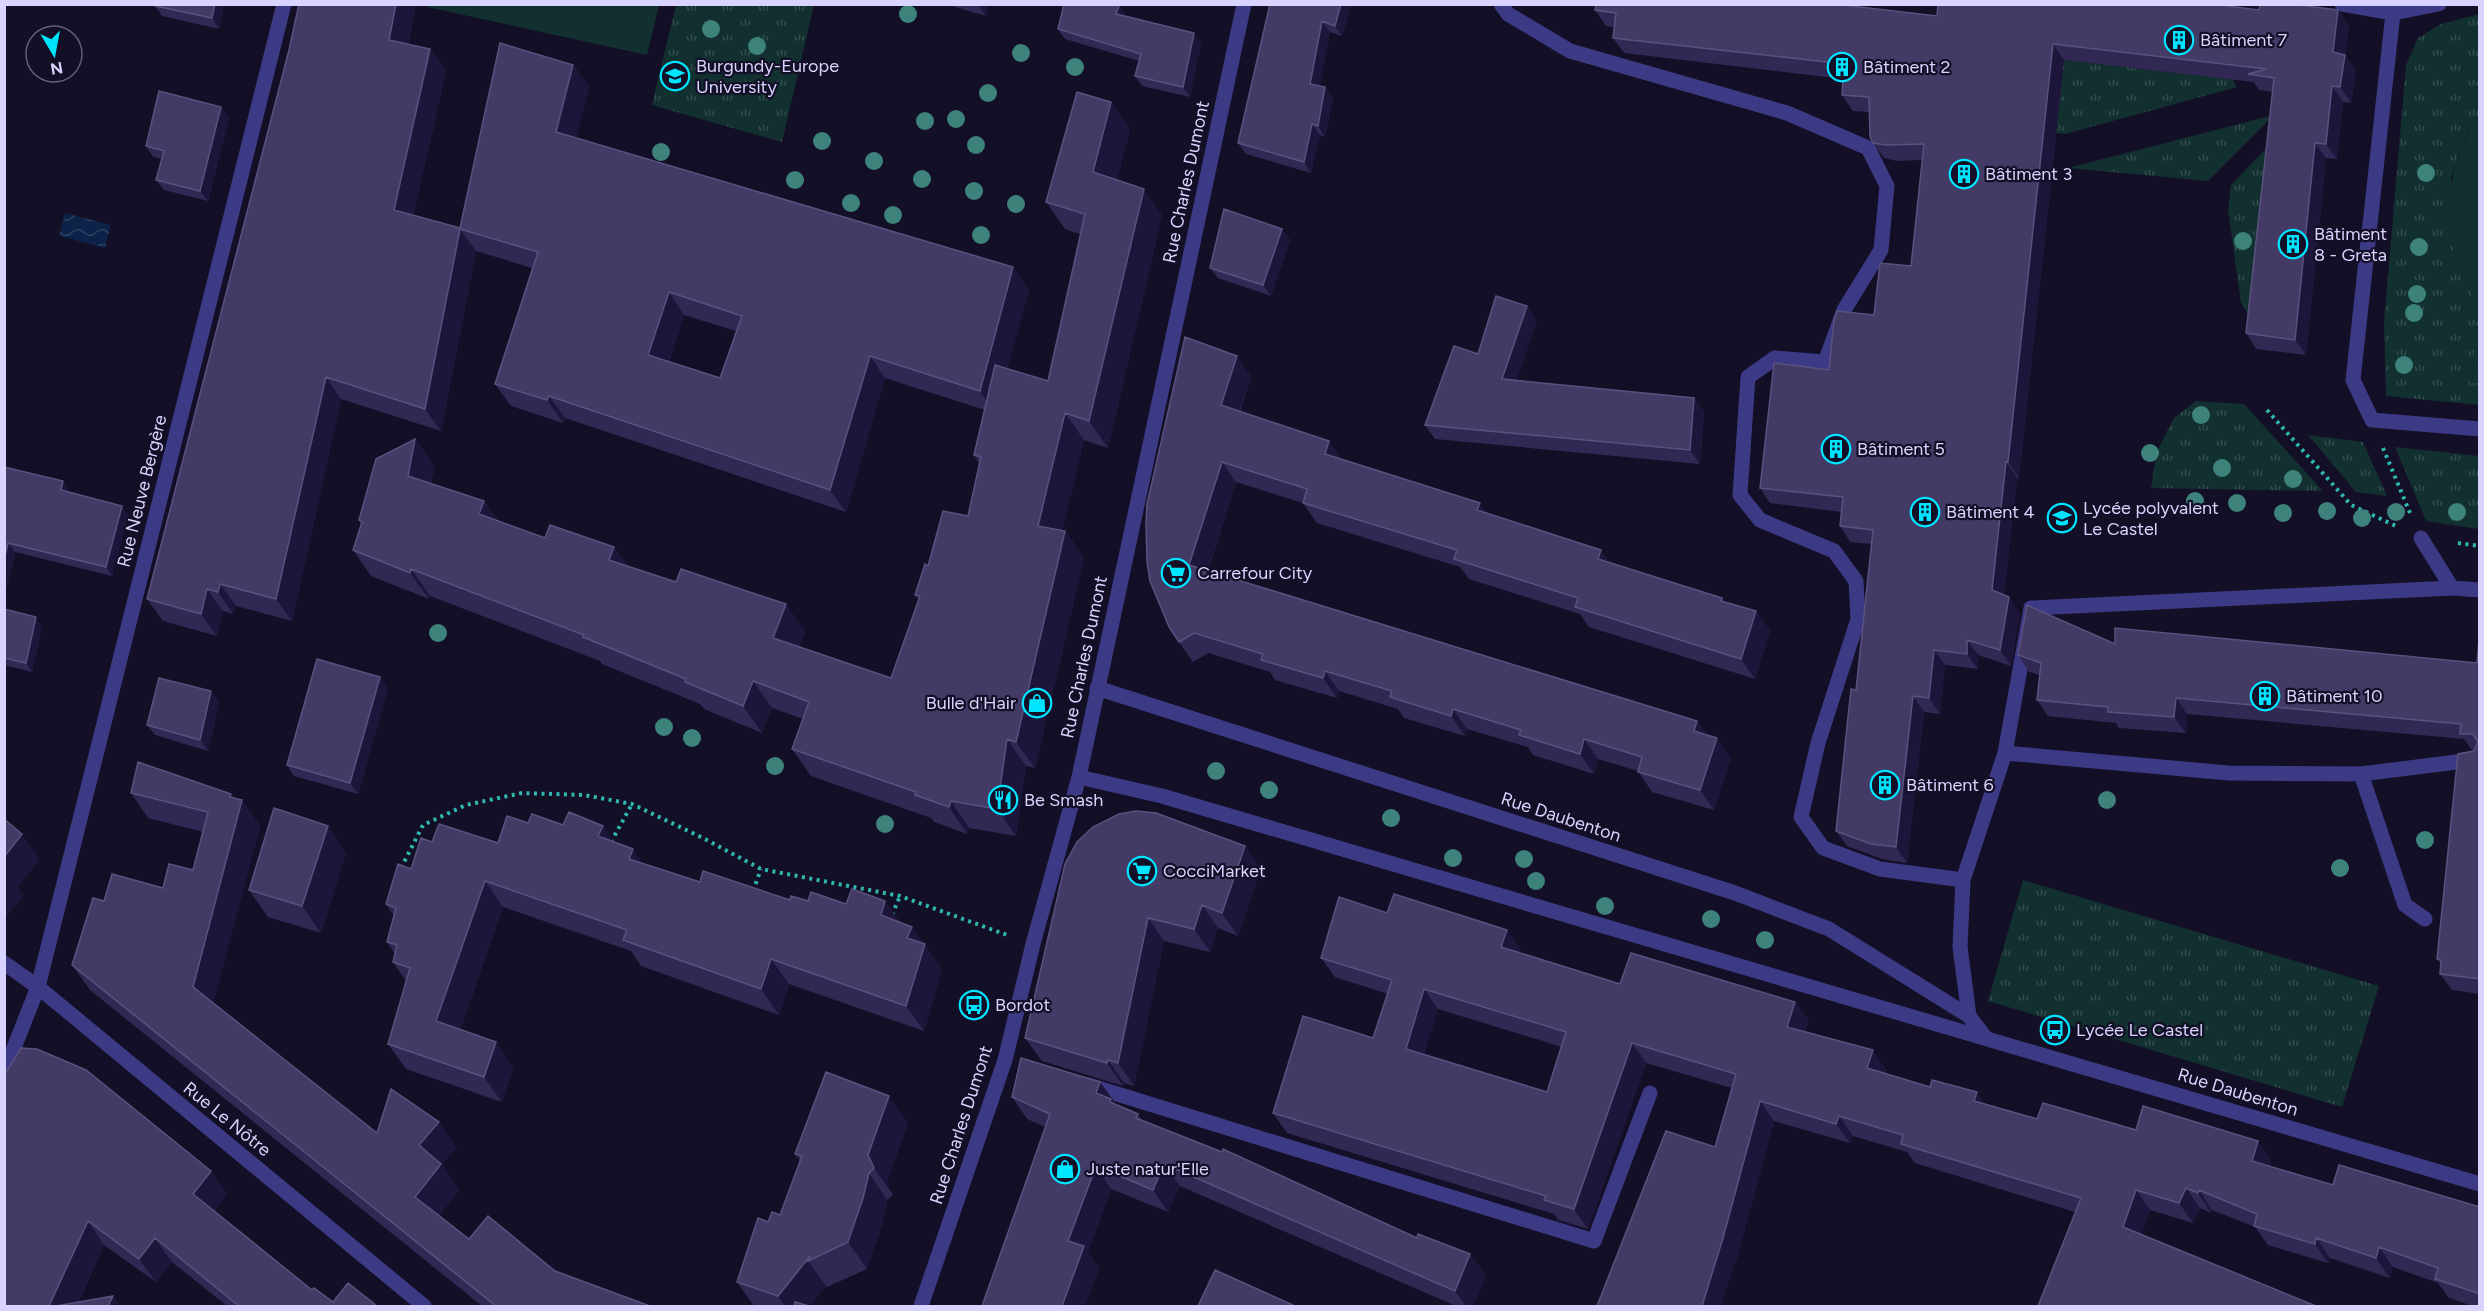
<svg xmlns="http://www.w3.org/2000/svg" width="2484" height="1311" font-family="Figtree,sans-serif">
	<defs>
		<pattern id="grass-tufts" width="24" height="20" patternUnits="userSpaceOnUse" patternTransform="scale(1.5)"><rect width="24" height="20" fill="#12302f"/><path d="M3 7l-1-3M5 7V3M7 7l1-3M15 17l-1-3M17 17v-4M19 17l1-3" fill="none" stroke="#344d4e"/></pattern>
		<pattern id="water-waves" width="16" height="10" patternUnits="userSpaceOnUse" patternTransform="scale(1.5)"><rect width="16" height="10" fill="#0c2248"/><path d="M0 5q4-4 8 0t8 0" fill="none" stroke="#2f4163"/></pattern>
	</defs>
	<rect width="100%" height="100%" fill="#130f26"/>
	<path fill="url(#grass-tufts)" d="M676,5H814L782,142L652,105Z
		M2479,14V114L2465,139L2451,178L2455,254L2463,277L2479,307V346H2475L2472,383H2479V405L2386,396L2384,323L2406,65L2418,38L2441,24Z
		M2064,60L2232,79L2237,87L2065,134L2055,133Z
		M2274,115L2208,181L2068,168Z
		M2281,133L2258,329L2241,303L2228,210L2231,185Z
		M2196,401L2244,404L2323,491L2151,488L2157,451L2174,418Z
		M2308,435L2363,442L2387,496L2356,492Z
		M2395,447L2479,456V529L2426,521Z
		M2023,880L2379,986L2342,1107L1988,1001Z"/>
	<path fill="#12302f" d="M428,4H659V5L647,55L427,7Z
		M2479,114V307C2437,242 2440,178 2479,114Z
		M2475,346H2479V383H2472Z"/>
	<path fill="url(#water-waves)" d="M65,213L111,225L105,248L59,236Z"/>
	<g fill="none" stroke-linecap="round" stroke-linejoin="round">
		<path stroke="#2fb8b0" stroke-width="4" stroke-dasharray="3 4.5" stroke-linecap="butt" d="M2267,410L2351,505L2396,526
			M2383,448L2410,513
			M2458,543L2480,546
			M611,842L632,804
			M401,868L423,825L466,805L522,793L584,795L632,804L703,838L761,869L900,896L1007,935
			M753,891L761,869
			M892,915L900,896"/>
		<path stroke="#3d3a85" stroke-width="15" d="M1501,4L1508,14L1570,51L1787,113L1868,148L1887,186L1881,250L1844,310L1825,362L1775,358L1748,377L1740,495L1760,520L1834,551L1856,581L1858,619L1818,743L1801,817L1823,848L1880,869L1963,880
			M2342,4L2393,13L2439,4
			M2393,13L2353,380L2372,420L2480,429
			M2421,538L2452,588L2480,590
			M1097,688L1735,893L1829,929L1969,1016L1985,1037
			M2005,753L2229,773L2361,774L2480,759
			M2361,774L2405,905L2425,919
			M1079,777L1162,796L2480,1184
			M4,963L38,987L424,1306
			M1969,1016L1960,947L1963,880L2005,753L2031,608L2452,588
			M4,1073L38,987L284,4
			M1088,1085L1594,1241L1650,1093
			M921,1306L1005,1060L1033,944L1079,777L1244,4"/>
	</g>
	<g fill="#3d827b">
		<circle cx="908" cy="14" r="9"/>
		<circle cx="711" cy="29" r="9"/>
		<circle cx="757" cy="46" r="9"/>
		<circle cx="1021" cy="53" r="9"/>
		<circle cx="1075" cy="67" r="9"/>
		<circle cx="988" cy="93" r="9"/>
		<circle cx="956" cy="119" r="9"/>
		<circle cx="925" cy="121" r="9"/>
		<circle cx="822" cy="141" r="9"/>
		<circle cx="976" cy="145" r="9"/>
		<circle cx="661" cy="152" r="9"/>
		<circle cx="874" cy="161" r="9"/>
		<circle cx="2426" cy="173" r="9"/>
		<circle cx="922" cy="179" r="9"/>
		<circle cx="795" cy="180" r="9"/>
		<circle cx="974" cy="191" r="9"/>
		<circle cx="851" cy="203" r="9"/>
		<circle cx="1016" cy="204" r="9"/>
		<circle cx="893" cy="215" r="9"/>
		<circle cx="981" cy="235" r="9"/>
		<circle cx="2243" cy="241" r="9"/>
		<circle cx="2419" cy="247" r="9"/>
		<circle cx="2417" cy="294" r="9"/>
		<circle cx="2414" cy="313" r="9"/>
		<circle cx="2404" cy="365" r="9"/>
		<circle cx="2201" cy="415" r="9"/>
		<circle cx="2150" cy="453" r="9"/>
		<circle cx="2222" cy="468" r="9"/>
		<circle cx="2293" cy="479" r="9"/>
		<circle cx="2195" cy="501" r="9"/>
		<circle cx="2237" cy="503" r="9"/>
		<circle cx="2327" cy="511" r="9"/>
		<circle cx="2396" cy="512" r="9"/>
		<circle cx="2457" cy="512" r="9"/>
		<circle cx="2283" cy="513" r="9"/>
		<circle cx="2362" cy="518" r="9"/>
		<circle cx="438" cy="633" r="9"/>
		<circle cx="664" cy="727" r="9"/>
		<circle cx="692" cy="738" r="9"/>
		<circle cx="775" cy="766" r="9"/>
		<circle cx="1216" cy="771" r="9"/>
		<circle cx="1269" cy="790" r="9"/>
		<circle cx="2107" cy="800" r="9"/>
		<circle cx="1391" cy="818" r="9"/>
		<circle cx="885" cy="824" r="9"/>
		<circle cx="2425" cy="840" r="9"/>
		<circle cx="1453" cy="858" r="9"/>
		<circle cx="1524" cy="859" r="9"/>
		<circle cx="2340" cy="868" r="9"/>
		<circle cx="1536" cy="881" r="9"/>
		<circle cx="1605" cy="906" r="9"/>
		<circle cx="1711" cy="919" r="9"/>
		<circle cx="1765" cy="940" r="9"/>
	</g>
	<path fill="#312854" fill-rule="evenodd" d="M224,4L219,29L162,16L155,6Z
		M416,4L408,44L430,49L446,71L413,216L460,228L573,65L589,87L576,138L1013,267L1029,290L1007,369L1048,381L1080,234L1065,229L1046,202L1130,129L1117,180L1162,215L1108,448L1084,440L1062,531H1065L1084,558L1035,768L1026,766L1016,836L969,828L967,834L934,822L931,818L811,776L792,749L803,719L772,708L762,733L704,709L700,704L602,664L600,661L430,596L429,599L371,576L353,550L361,524L359,520L415,439L434,466L431,484L484,501L498,521L545,538L614,547L628,566L805,631L799,647L891,678L919,600L915,595L928,566L968,516L979,463L974,455L985,410L885,378L846,512L565,418L563,423L511,406L495,384L532,268L476,251L441,431L341,399L292,621L236,606L233,614L223,611L217,636L163,621L147,599ZM684,315L736,331L720,378L669,362Z
		M945,4H988L986,16Z
		M1270,4H1352L1342,36L1330,32L1319,86L1325,87L1333,98L1325,137L1320,135L1311,173L1246,154L1238,143Z
		M1119,6L1125,15L1194,33L1201,43L1190,97L1142,86L1135,76L1139,61L1065,39L1058,29Z
		M1595,10L1937,16L2259,10H2338L2349,26L2345,55L2356,70L2351,103L2343,102L2337,159L2326,158L2306,355L2256,349L2246,333L2273,92L2259,90L2254,82L2064,60L2019,478H2017L2004,595L2020,613L2011,666L1978,655V669L1945,665L1940,714L1924,712L1907,863L1882,859L1847,846L1836,831L1856,690L1872,544L1850,542L1840,526L1841,512L1770,503L1760,488L1829,370L1911,266L1922,160L1897,161L1884,158L1873,143L1869,112L1853,111L1842,95L1843,79L1624,53L1613,38L1614,27L1606,26Z
		M229,118L208,201L164,190L156,180L162,159L153,157L146,146Z
		M1282,229L1290,240L1271,296L1218,278L1210,268Z
		M1537,320L1516,381L1694,398L1704,412L1700,464L1435,439L1425,425L1478,354Z
		M1251,376L1240,412L1342,459L1487,513L1610,563L1722,598L1725,603L1756,611L1770,631L1755,679L1589,627L1580,614L1469,579L1460,567L1317,523L1303,503L1236,482L1208,571L1697,721L1706,734L1731,758L1714,810L1652,792L1638,771L1598,759L1594,774L1533,755L1528,747L1467,729L1465,736L1404,718L1398,709L1339,691L1337,698L1275,680L1270,672L1208,653L1193,662L1179,642L1150,581Z
		M4,467L69,490V492L122,506L128,515L112,576L15,552L4,599Z
		M4,609L42,627L32,672L4,665Z
		M2480,628V994L2452,990L2440,974L2441,964L2437,959L2474,750H2472L2464,739L2187,714L2186,733L2119,728L2116,723L2048,716L2037,700L2040,675L2029,672L2018,655L2115,644L2477,663Z
		M380,677L388,688L358,794L294,776L287,765Z
		M211,691L219,702L208,751L155,735L147,725Z
		M131,793L231,794L234,798L242,800L260,826L213,1003L377,1133L457,1147L442,1164L459,1190L439,1215L469,1239L650,1306H482L90,990L72,965L104,901L163,888L193,870L203,832L148,818Z
		M528,823L615,843L642,863L700,882L790,900L846,904L885,901L900,923L912,927L942,969L924,1031L789,984L779,1015L641,966L631,951L503,907L460,1030L513,1068L502,1102L406,1069L388,1044L406,981L393,962L395,954L387,942L394,916L386,904L411,869L432,842L498,843Z
		M1093,827L1245,846L1261,869L1238,936L1218,928L1210,952L1164,941L1134,1086L1124,1083L1123,1086L1042,1061L1025,1038Z
		M346,853L321,933L268,917L249,890Z
		M1387,913L1507,930L1521,950L1520,953L1620,984L1795,1002L1809,1021L1805,1032L1886,1070L1885,1074L2037,1119L2136,1130L2271,1160L2270,1166L2333,1185L2480,1207V1306H2473L2449,1298L2438,1283L2393,1267L2390,1278L2330,1258L2328,1263L2268,1245L2255,1227L2212,1210L2211,1213L2200,1208L2193,1223L2150,1210L2141,1234L2075,1212L1915,1163L1907,1152L1853,1136L1850,1143L1774,1121L1737,1258L1715,1147L1732,1088L1646,1063L1588,1229L1558,1220L1554,1214L1287,1133L1273,1113L1373,1038L1388,994L1335,977L1321,958ZM1438,1009L1562,1047L1547,1092L1424,1054Z
		M4,1076L227,1194L214,1211L312,1290L333,1302L377,1306H227L172,1262L156,1282L104,1245L78,1303L4,1306Z
		M1100,1082L1116,1104L1138,1114L1142,1120L1417,1238L1470,1254L1486,1276L1473,1306H1456L1180,1186L1168,1212L1111,1189L1088,1252L1099,1268L1085,1306H982L1045,1127L1027,1119L1012,1097Z
		M908,1123L887,1182L893,1195L887,1200L882,1225L867,1269L827,1287L826,1286L810,1306H754L737,1282L768,1222L780,1215L800,1161L795,1154Z"/>
	<path fill="#1d163a" d="M215,4H224L219,29L212,18Z
		M396,4H416L404,62L389,40Z
		M977,4H988L986,16Z
		M1341,4H1352L1342,36L1335,26Z
		M1119,6L1125,15L1116,14Z
		M2338,10L2349,26L2345,55L2356,70L2351,103L2340,87L2333,52Z
		M1322,21L1330,32L1318,95L1310,84Z
		M1194,33L1201,43L1190,97L1183,87Z
		M2053,44L2064,60L2019,478L2008,462Z
		M430,49L446,71L409,233L394,210Z
		M573,65L589,87L572,155L556,132Z
		M2332,86L2343,102L2337,159L2326,144Z
		M1325,87L1333,98L1325,137L1318,126Z
		M1111,102L1130,129L1112,199L1093,172Z
		M221,107L229,118L208,201L200,191Z
		M1312,124L1320,135L1311,173L1304,162Z
		M2315,143L2326,158L2306,355L2295,340Z
		M1144,189L1162,215L1108,448L1089,421Z
		M460,229L476,251L441,431L425,409Z
		M1282,229L1290,240L1271,296L1263,285Z
		M1013,267L1029,290L995,413L980,391Z
		M669,292L684,315L664,377L648,355Z
		M1527,306L1537,320L1512,394L1502,379Z
		M870,356L885,378L846,512L830,490Z
		M1237,356L1251,376L1235,425L1221,405Z
		M326,377L341,399L292,621L276,599Z
		M549,396L565,418L563,423L547,400Z
		M1694,398L1704,412L1700,464L1690,450Z
		M1065,413L1084,440L1057,553L1038,526Z
		M415,439L434,466L427,503L408,476Z
		M1329,441L1343,461L1325,454Z
		M1222,462L1236,482L1203,585L1189,565Z
		M2006,462L2017,478L2003,605L1992,590Z
		M63,481L69,490L67,499L61,490Z
		M484,501L503,528L479,514Z
		M1480,503L1494,523L1477,510Z
		M122,506L128,515L112,576L106,567Z
		M1065,531L1084,558L1035,768L1016,742Z
		M8,543L15,552L4,599V561Z
		M614,547L633,573L609,560Z
		M1601,550L1615,570L1598,559Z
		M411,569L430,596L429,599L410,573Z
		M220,584L236,606L233,614L218,592Z
		M207,589L223,611L217,636L201,614Z
		M2009,597L2020,613L2011,666L2000,650Z
		M786,604L805,631L792,665L773,638Z
		M1756,611L1770,631L1755,679L1741,659Z
		M36,617L42,627L32,672L26,663Z
		M1967,640L1978,655V669L1967,654Z
		M1934,650L1945,665L1940,714L1929,698Z
		M1325,671L1339,691L1337,698L1323,678Z
		M380,677L388,688L358,794L350,783Z
		M753,681L772,708L762,733L743,706Z
		M211,691L219,702L208,751L200,740Z
		M1913,696L1924,712L1907,863L1896,847Z
		M2176,698L2187,714L2186,733L2174,717Z
		M1453,709L1467,729L1465,736L1451,716Z
		M1697,721L1711,741L1694,731Z
		M1717,738L1731,758L1714,810L1700,790Z
		M1007,739L1026,766L1016,836L997,809Z
		M1584,739L1598,759L1594,774L1580,754Z
		M231,794L240,807L242,800L260,826L211,1013L193,987Z
		M951,801L969,828L967,834L949,807Z
		M328,826L346,853L321,933L302,906Z
		M603,826L621,851L598,836Z
		M22,834L40,859L18,887L24,896L4,920V857Z
		M1245,846L1261,869L1238,936L1222,913Z
		M633,849L651,875L629,859Z
		M485,881L503,907L454,1046L436,1021Z
		M885,901L903,926L881,915Z
		M1202,905L1218,928L1210,952L1194,929Z
		M1148,918L1164,941L1134,1086L1118,1063Z
		M912,927L942,969L924,1031L906,1006L907,938Z
		M1507,930L1521,950L1514,967L1501,947Z
		M771,959L789,984L779,1015L761,989Z
		M1424,989L1438,1009L1420,1068L1406,1049Z
		M1795,1002L1809,1021L1801,1046L1787,1027Z
		M496,1042L513,1068L502,1102L484,1077Z
		M1632,1043L1646,1063L1588,1229L1574,1209Z
		M1873,1050L1886,1070L1881,1088L1867,1068Z
		M1108,1060L1124,1083L1123,1086L1107,1063Z
		M1100,1082L1116,1104L1115,1106L1096,1093Z
		M1977,1092L1991,1112L1974,1101Z
		M889,1096L908,1123L887,1182L893,1195L874,1168L868,1155Z
		M1760,1101L1774,1121L1737,1258L1721,1306H1702Z
		M1839,1116L1853,1136L1850,1143L1836,1124Z
		M439,1122L457,1147L442,1164L459,1190L433,1222L415,1197L419,1145Z
		M2258,1141L2271,1160L2265,1180L2252,1161Z
		M1164,1164L1180,1186L1168,1212L1153,1190Z
		M1096,1166L1111,1189L1088,1252L1099,1268L1085,1306H1062L1068,1241Z
		M211,1171L227,1194L209,1217L193,1194Z
		M869,1173L887,1200L882,1225L867,1269L848,1242Z
		M2186,1188L2200,1208L2193,1223L2179,1203Z
		M2136,1190L2150,1210L2137,1246L2123,1227Z
		M2199,1190L2212,1210L2211,1213L2198,1193Z
		M88,1221L104,1245L76,1306H49Z
		M155,1238L172,1262L156,1282L139,1259Z
		M2316,1238L2330,1258L2328,1263L2315,1244Z
		M2379,1247L2393,1267L2390,1278L2376,1258Z
		M1470,1254L1486,1276L1473,1306H1466L1455,1291Z
		M810,1256L808,1261L826,1286L810,1306H785L778,1296Z
		M113,1296L120,1306H108Z"/>
	<path fill="#433a66" stroke="#5a527e" stroke-width="1.5" fill-rule="evenodd" d="M155,4H215L212,18L155,6Z
		M299,4H396L389,40L430,49L394,210L460,228L500,43L573,65L556,132L1013,267L980,391L870,356L830,490L549,396L547,400L495,384L538,252L460,229L425,409L326,377L276,599L220,584L218,592L207,589L201,614L147,599L289,50ZM669,292L742,316L720,378L648,355Z
		M1064,4H1114L1119,6L1116,14L1194,33L1183,87L1135,76L1141,54L1058,29Z
		M1270,4H1341L1335,26L1322,21L1310,84L1325,87L1318,126L1312,124L1304,162L1238,143Z
		M1596,4H1834L1937,16L1938,4H2211L2259,10L2260,4H2290L2338,10L2333,52L2345,55L2340,87L2332,86L2326,144L2315,143L2295,340L2246,333L2274,78L2248,74L2266,69L2053,44L2008,462H2006L1992,590L2009,597L2000,650L1967,640V654L1934,650L1929,698L1913,696L1896,847L1871,844L1836,831L1851,689L1856,690L1873,530L1840,526L1843,497L1760,488L1774,363L1829,370L1834,320L1837,311L1874,315L1880,263L1911,266L1924,144L1886,145L1873,143L1870,137L1869,97L1842,95L1844,64L1613,38L1616,13L1595,10Z
		M159,91L221,107L200,191L156,180L164,151L146,146Z
		M1077,92L1111,102L1093,172L1144,189L1089,421L1065,413L1038,526L1065,531L1016,742L1007,739L997,809L951,801L949,807L915,795L916,792L792,749L809,702L753,681L743,706L685,682L686,679L583,637L584,635L411,569L410,573L353,550L362,522L359,520L376,459L415,439L408,476L484,501L479,514L545,538L550,525L614,547L609,560L676,582L681,569L786,604L773,638L891,678L920,596L915,595L925,564L928,566L943,511L968,516L981,457L974,455L995,365L1048,381L1085,214L1046,202Z
		M1224,209L1282,229L1263,285L1210,268Z
		M1496,296L1527,306L1502,379L1694,398L1690,450L1425,425L1454,346L1478,354Z
		M1185,337L1237,356L1221,405L1329,441L1325,454L1480,503L1477,510L1601,550L1598,559L1722,598L1721,601L1756,611L1741,659L1575,607L1578,598L1454,559L1457,550L1303,503L1307,489L1222,462L1189,565L1697,721L1694,731L1717,738L1700,790L1638,772L1642,757L1584,739L1580,754L1519,735L1521,730L1453,709L1451,716L1390,697L1392,691L1325,671L1323,678L1261,660L1263,654L1194,633L1179,642L1169,627L1150,581L1147,562L1146,523L1147,504Z
		M4,467L63,481L61,490L122,506L106,567L8,543L4,561Z
		M2027,605L2115,644V628L2477,663L2480,628V979L2440,974L2441,960L2437,959L2458,754L2474,751L2478,742L2473,734H2460L2461,724L2176,698L2174,717L2108,712V707L2037,700L2041,663L2018,655Z
		M4,609L36,617L26,663L4,658Z
		M317,659L380,677L350,783L287,765Z
		M159,678L211,691L200,740L147,725Z
		M138,762L231,794L230,797L242,800L193,987L377,1133L391,1089L439,1122L419,1145L441,1164L415,1197L469,1239L488,1216L555,1271L650,1306H496L72,965L93,898L104,901L112,874L163,888L169,864L193,870L208,812L131,793Z
		M274,808L328,826L302,906L249,890Z
		M1136,811L1156,813L1245,846L1222,913L1202,905L1194,929L1148,918L1118,1063L1108,1060L1107,1063L1025,1038L1065,864L1077,842L1093,827L1119,814Z
		M569,812L603,826L598,836L633,849L629,859L700,882L703,871L790,900L791,896L808,901L811,892L846,904L852,889L885,901L881,915L912,927L907,938L925,944L906,1006L771,959L761,989L623,940L627,930L485,881L436,1021L496,1042L484,1077L388,1044L410,968L393,962L397,945L387,942L396,908L386,904L398,864L411,869L421,838L432,842L439,824L498,843L507,816L528,823L532,814L563,825Z
		M4,819L22,834L4,857Z
		M1394,894L1507,930L1501,947L1620,984L1631,953L1795,1002L1787,1027L1873,1050L1867,1068L1930,1087L1932,1080L1977,1092L1974,1101L2037,1119L2043,1103L2136,1130L2143,1106L2258,1141L2252,1161L2333,1185L2339,1165L2480,1207V1294L2435,1279L2438,1268L2379,1247L2376,1258L2316,1238L2315,1244L2254,1226L2257,1214L2199,1190L2198,1193L2186,1188L2179,1203L2136,1190L2123,1227L2316,1306H2038L2081,1198L1901,1144L1903,1135L1839,1116L1836,1124L1760,1101L1723,1238L1702,1306H1597L1666,1131L1715,1147L1736,1074L1632,1043L1574,1209L1544,1200L1546,1196L1273,1113L1303,1016L1373,1038L1392,980L1321,958L1339,897L1387,913ZM1424,989L1566,1032L1547,1092L1406,1049Z
		M21,1048L37,1049L86,1070L211,1171L193,1194L312,1290L314,1288L333,1302L348,1283L377,1306H239L155,1238L139,1259L88,1221L49,1306H4V1076Z
		M1021,1058L1100,1082L1096,1093L1111,1099L1110,1102L1138,1114L1136,1118L1222,1152L1223,1149L1417,1238L1418,1234L1470,1254L1455,1291L1164,1164L1153,1190L1096,1166L1068,1241L1084,1246L1062,1306H982L1050,1114L1012,1097Z
		M826,1072L889,1096L868,1155L874,1168L869,1173L863,1198L848,1242L808,1261L810,1256L778,1296L737,1282L758,1218L768,1222L772,1212L780,1215L802,1156L795,1154Z
		M1215,1270L1295,1306H1198Z
		M113,1296L108,1306H56Z
		M795,1302L809,1306H794Z"/>
	<defs>
		<g id="building-ring" transform="scale(1.5)"><circle r="9.5" fill="#130f26" stroke="#00e5ff" stroke-width="1.5"/><path d="M-4-6H4V6H1V3H-1V6H-4ZM-2.5-4.3h1.7v1.8h-1.7ZM.8-4.3h1.7v1.8H.8ZM-2.5-1h1.7V.8h-1.7ZM.8-1h1.7V.8H.8Z" fill="#00e5ff"/></g>
		<g id="university-ring" transform="scale(1.5)"><circle r="9.5" fill="#130f26" stroke="#00e5ff" stroke-width="1.5"/><path d="M0-5L7-2L0 1L-7-2ZM-4 1L0 2.5L4 1V4Q0 6-4 4Z" fill="#00e5ff"/></g>
		<g id="school-ring" transform="scale(1.5)"><circle r="9.5" fill="#130f26" stroke="#00e5ff" stroke-width="1.5"/><path d="M0-5L7-2L0 1L-7-2ZM-4 1L0 2.5L4 1V4Q0 6-4 4Z" fill="#00e5ff"/></g>
		<g id="supermarket-ring" transform="scale(1.5)"><circle r="9.5" fill="#130f26" stroke="#00e5ff" stroke-width="1.5"/><path d="M-6-5.5h2.5l.6 2H6L4.5 2H-2.5L-4.4-4H-6ZM-1.5 3.2a1.3 1.3 0 1 0 .1 0ZM3 3.2a1.3 1.3 0 1 0 .1 0Z" fill="#00e5ff"/></g>
		<g id="shop-ring" transform="scale(1.5)"><circle r="9.5" fill="#130f26" stroke="#00e5ff" stroke-width="1.5"/><path d="M-5-2.5h2.3a2.7 3.5 0 0 1 5.4 0H5L5.5 6h-11ZM-1.5-2.5h3a1.5 2.3 0 0 0-3 0Z" fill="#00e5ff"/></g>
		<g id="restaurant-ring" transform="scale(1.5)"><circle r="9.5" fill="#130f26" stroke="#00e5ff" stroke-width="1.5"/><path d="M-5-6h1v4h1v-4h1v4h1v-4h1v5L-1.5 .5V6h-2V.5L-5-1ZM5-6V6H3V1.5H1.5Q1.5-4 5-6Z" fill="#00e5ff"/></g>
		<g id="bus-ring" transform="scale(1.5)"><circle r="9.5" fill="#130f26" stroke="#00e5ff" stroke-width="1.5"/><path d="M-5-6H5V4H4V6H2V4H-2V6H-4V4H-5ZM-3.5-4V0h7V-4ZM-3.5 1.2v1.5H-2V1.2ZM2 1.2v1.5H3.5V1.2Z" fill="#00e5ff"/></g>
	</defs>
	<g fill-rule="evenodd">
		<use href="#building-ring" x="2179" y="40"/>
		<use href="#building-ring" x="1842" y="67"/>
		<use href="#university-ring" x="675" y="76"/>
		<use href="#building-ring" x="1964" y="174"/>
		<use href="#building-ring" x="2293" y="244"/>
		<use href="#building-ring" x="1836" y="449"/>
		<use href="#building-ring" x="1925" y="512"/>
		<use href="#school-ring" x="2062" y="518"/>
		<use href="#supermarket-ring" x="1176" y="573"/>
		<use href="#building-ring" x="2265" y="696"/>
		<use href="#shop-ring" x="1037" y="703"/>
		<use href="#building-ring" x="1885" y="785"/>
		<use href="#restaurant-ring" x="1003" y="800"/>
		<use href="#supermarket-ring" x="1142" y="871"/>
		<use href="#bus-ring" x="974" y="1005"/>
		<use href="#bus-ring" x="2055" y="1030"/>
		<use href="#shop-ring" x="1065" y="1169"/>
	</g>
	<g text-anchor="middle" stroke-width="4.5" stroke-linejoin="round" paint-order="stroke">
		<g font-size="18" fill="#d9d4ff" stroke="#130f26" text-anchor="start">
			<text x="2200" y="46">Bâtiment 7</text>
			<text x="696" y="72">Burgundy-Europe<tspan x="696" dy="21">University</tspan></text>
			<text x="1863" y="73">Bâtiment 2</text>
			<text x="1985" y="180">Bâtiment 3</text>
			<text x="2314" y="240">Bâtiment<tspan x="2314" dy="21">8 - Greta</tspan></text>
			<text x="1857" y="455">Bâtiment 5</text>
			<text x="2083" y="514">Lycée polyvalent<tspan x="2083" dy="21">Le Castel</tspan></text>
			<text x="1946" y="518">Bâtiment 4</text>
			<text x="1197" y="579">Carrefour City</text>
			<text x="2286" y="702">Bâtiment 10</text>
			<text x="1016" y="709" text-anchor="end">Bulle d'Hair</text>
			<text x="1906" y="791">Bâtiment 6</text>
			<text x="1024" y="806">Be Smash</text>
			<text x="1163" y="877">CocciMarket</text>
			<text x="995" y="1011">Bordot</text>
			<text x="2076" y="1036">Lycée Le Castel</text>
			<text x="1086" y="1175">Juste natur'Elle</text>
		</g>
		<g font-size="18" fill="#d9d4ff" stroke="#130f26">
			<text transform="translate(1186 182) rotate(-78)" y="6">Rue Charles Dumont</text>
			<text transform="translate(142 491) rotate(-76)" y="6">Rue Neuve Bergère</text>
			<text transform="translate(1084 657) rotate(-78)" y="6">Rue Charles Dumont</text>
			<text transform="translate(1561 817) rotate(18)" y="6">Rue Daubenton</text>
			<text transform="translate(2238 1092) rotate(17)" y="6">Rue Daubenton</text>
			<text transform="translate(227 1119) rotate(39)" y="6">Rue Le Nôtre</text>
			<text transform="translate(961 1125) rotate(-72)" y="6">Rue Charles Dumont</text>
		</g>
	</g>
	<rect width="2484" height="1311" fill="none" stroke="#d9d4ff" stroke-width="12"/>
	<g transform="translate(54 54) rotate(170)"><circle r="28" fill="#130f26" stroke="#625e7d" stroke-width="1.5"/>
	<path d="M0-4.5L10 22L0 15L-10 22Z" fill="#00e5ff"/>
	<text y="-9" font-size="16" font-weight="bold" text-anchor="middle" fill="#d9d4ff">N</text>
	</g>
</svg>
